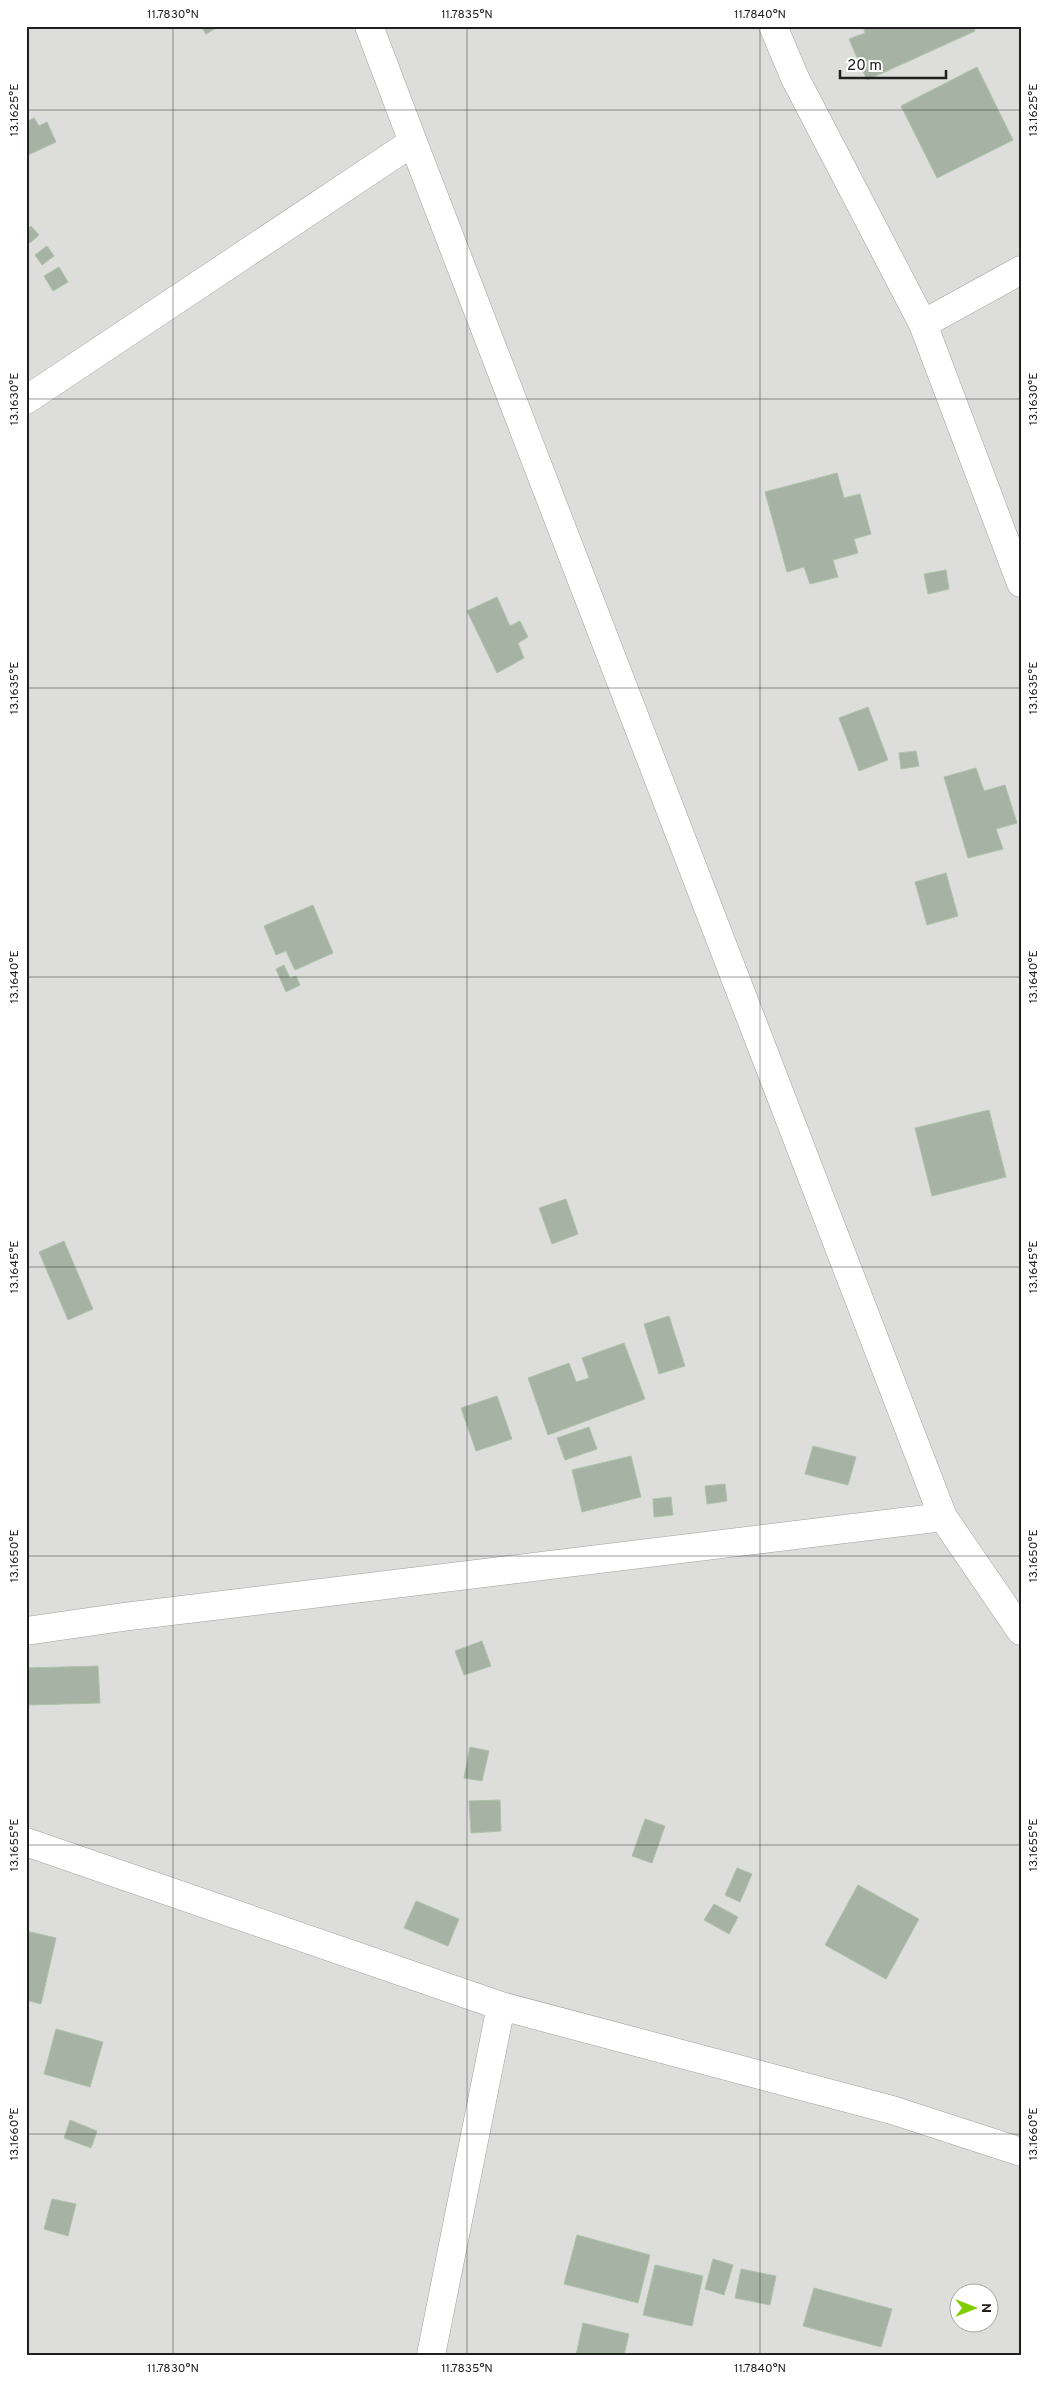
<svg xmlns="http://www.w3.org/2000/svg" width="1047" height="2381" font-family="Overpass,sans-serif">
	<rect width="100%" height="100%" fill="#e5f0e6"/>
	<path fill="#dddddc" fill-rule="evenodd" d="M26,26H1021V2355H26ZM960,2294H990V2324H960Z"/>
	<path fill="#a6b2a4" stroke="#acc3a7" d="M201,26H220L206,34Z
		M863,26H973L975,31L867,80L849,39L865,33Z
		M977,67L1013,140L937,178L901,106Z
		M34,118L39,126L47,122L56,142L26,156V122Z
		M31,226L39,235L30,243L26,239V230Z
		M47,246L54,256L42,265L35,255Z
		M59,267L68,282L53,291L44,276Z
		M837,473L844,498L860,494L871,534L854,539L858,553L833,560L838,577L810,584L804,567L787,572L765,492Z
		M946,570L949,589L928,594L924,574Z
		M497,597L510,626L520,621L528,637L518,643L524,658L497,673L467,611Z
		M868,707L888,760L859,771L839,718Z
		M916,751L919,766L901,769L899,753Z
		M976,768L984,791L1005,785L1017,823L996,829L1003,849L968,858L944,777Z
		M946,873L958,916L927,925L915,882Z
		M313,905L333,953L295,970L286,951L276,955L264,926Z
		M284,965L290,978L296,976L300,985L286,992L276,969Z
		M989,1110L1006,1177L932,1196L915,1128Z
		M566,1199L578,1234L552,1244L539,1208Z
		M64,1241L93,1309L68,1320L39,1252Z
		M669,1316L685,1366L659,1374L644,1324Z
		M624,1343L645,1399L548,1435L528,1378L569,1363L576,1382L589,1378L582,1358Z
		M497,1396L512,1439L476,1451L461,1408Z
		M589,1427L597,1449L565,1460L557,1438Z
		M813,1446L856,1457L848,1485L805,1474Z
		M631,1456L641,1497L582,1512L572,1470Z
		M725,1484L727,1501L707,1504L705,1486Z
		M671,1497L673,1515L654,1517L653,1499Z
		M482,1641L491,1666L464,1675L455,1651Z
		M98,1666L100,1703L26,1705V1668Z
		M470,1747L489,1751L482,1781L464,1778Z
		M500,1800L501,1831L471,1833L469,1801Z
		M645,1819L665,1826L652,1863L632,1856Z
		M737,1868L752,1874L740,1902L725,1895Z
		M858,1885L919,1919L886,1979L825,1945Z
		M416,1901L459,1919L448,1946L404,1928Z
		M714,1904L738,1917L729,1934L704,1920Z
		M26,1931L56,1938L41,2004L26,2000Z
		M56,2029L103,2042L90,2087L44,2074Z
		M70,2120L97,2131L91,2148L64,2138Z
		M52,2199L76,2204L68,2236L44,2229Z
		M577,2235L650,2255L638,2303L564,2284Z
		M713,2259L733,2265L724,2295L705,2289Z
		M655,2265L703,2276L692,2326L643,2315Z
		M741,2269L776,2276L770,2305L735,2298Z
		M814,2288L892,2309L881,2347L803,2326Z
		M583,2323L629,2334L624,2355H576Z"/>
	<g fill="none" stroke-linecap="round" stroke-linejoin="round">
		<g stroke="#a0a0a0" stroke-width="29">
			<path id="minor" d="M773,26L795,78L923,324L1021,583
				M413,142L943,1517L1021,1631
				M923,324L1021,270
				M26,400L413,142L369,26
				M26,1631L123,1617L943,1517
				M26,1842L501,2006L892,2110L1021,2152
				M431,2355L501,2006"/>
		</g>
		<use href="#minor" stroke="#fff" stroke-width="28"/>
	</g>
	<path fill="none" stroke="#1f1f1f" stroke-width="1" stroke-opacity="0.45" d="M173,26V2355M467,26V2355M760,26V2355M26,110H1021M26,399H1021M26,688H1021M26,977H1021M26,1267H1021M26,1556H1021M26,1845H1021M26,2134H1021"/>
	<rect width="1047" height="2381" fill="none" stroke="#ffffff" stroke-width="55"/>
	<g transform="translate(974 2308) rotate(90)"><circle r="24" fill="#ffffff" stroke="#a5a5a5"/>
	<path d="M0-4L9 19L0 12L-9 19Z" fill="#80ce00"/>
	<text y="-8" font-size="14" font-weight="bold" text-anchor="middle" fill="#1f1f1f">N</text>
	</g>
	<path d="M840 70v8h106v-8" fill="none" stroke="#1f1f1f" stroke-width="2.5"/>
	<text x="847" y="70" font-size="15" fill="#1f1f1f" stroke="#ffffff" stroke-width="4" paint-order="stroke">20 m</text>
	<rect x="28" y="28" width="992" height="2326" fill="none" stroke="#1f1f1f" stroke-width="2"/>
	<g font-size="12" text-anchor="middle" fill="#1f1f1f">
		<text x="173" y="18">11.7830°N</text>
		<text x="467" y="18">11.7835°N</text>
		<text x="760" y="18">11.7840°N</text>
		<text transform="translate(1033 110) rotate(-90)" y="4">13.1625°E</text>
		<text transform="translate(14 110) rotate(-90)" y="4">13.1625°E</text>
		<text transform="translate(1033 399) rotate(-90)" y="4">13.1630°E</text>
		<text transform="translate(14 399) rotate(-90)" y="4">13.1630°E</text>
		<text transform="translate(14 688) rotate(-90)" y="4">13.1635°E</text>
		<text transform="translate(1033 688) rotate(-90)" y="4">13.1635°E</text>
		<text transform="translate(1033 977) rotate(-90)" y="4">13.1640°E</text>
		<text transform="translate(14 977) rotate(-90)" y="4">13.1640°E</text>
		<text transform="translate(1033 1267) rotate(-90)" y="4">13.1645°E</text>
		<text transform="translate(14 1267) rotate(-90)" y="4">13.1645°E</text>
		<text transform="translate(1033 1556) rotate(-90)" y="4">13.1650°E</text>
		<text transform="translate(14 1556) rotate(-90)" y="4">13.1650°E</text>
		<text transform="translate(14 1845) rotate(-90)" y="4">13.1655°E</text>
		<text transform="translate(1033 1845) rotate(-90)" y="4">13.1655°E</text>
		<text transform="translate(1033 2134) rotate(-90)" y="4">13.1660°E</text>
		<text transform="translate(14 2134) rotate(-90)" y="4">13.1660°E</text>
		<text x="173" y="2372">11.7830°N</text>
		<text x="467" y="2372">11.7835°N</text>
		<text x="760" y="2372">11.7840°N</text>
	</g>
</svg>
